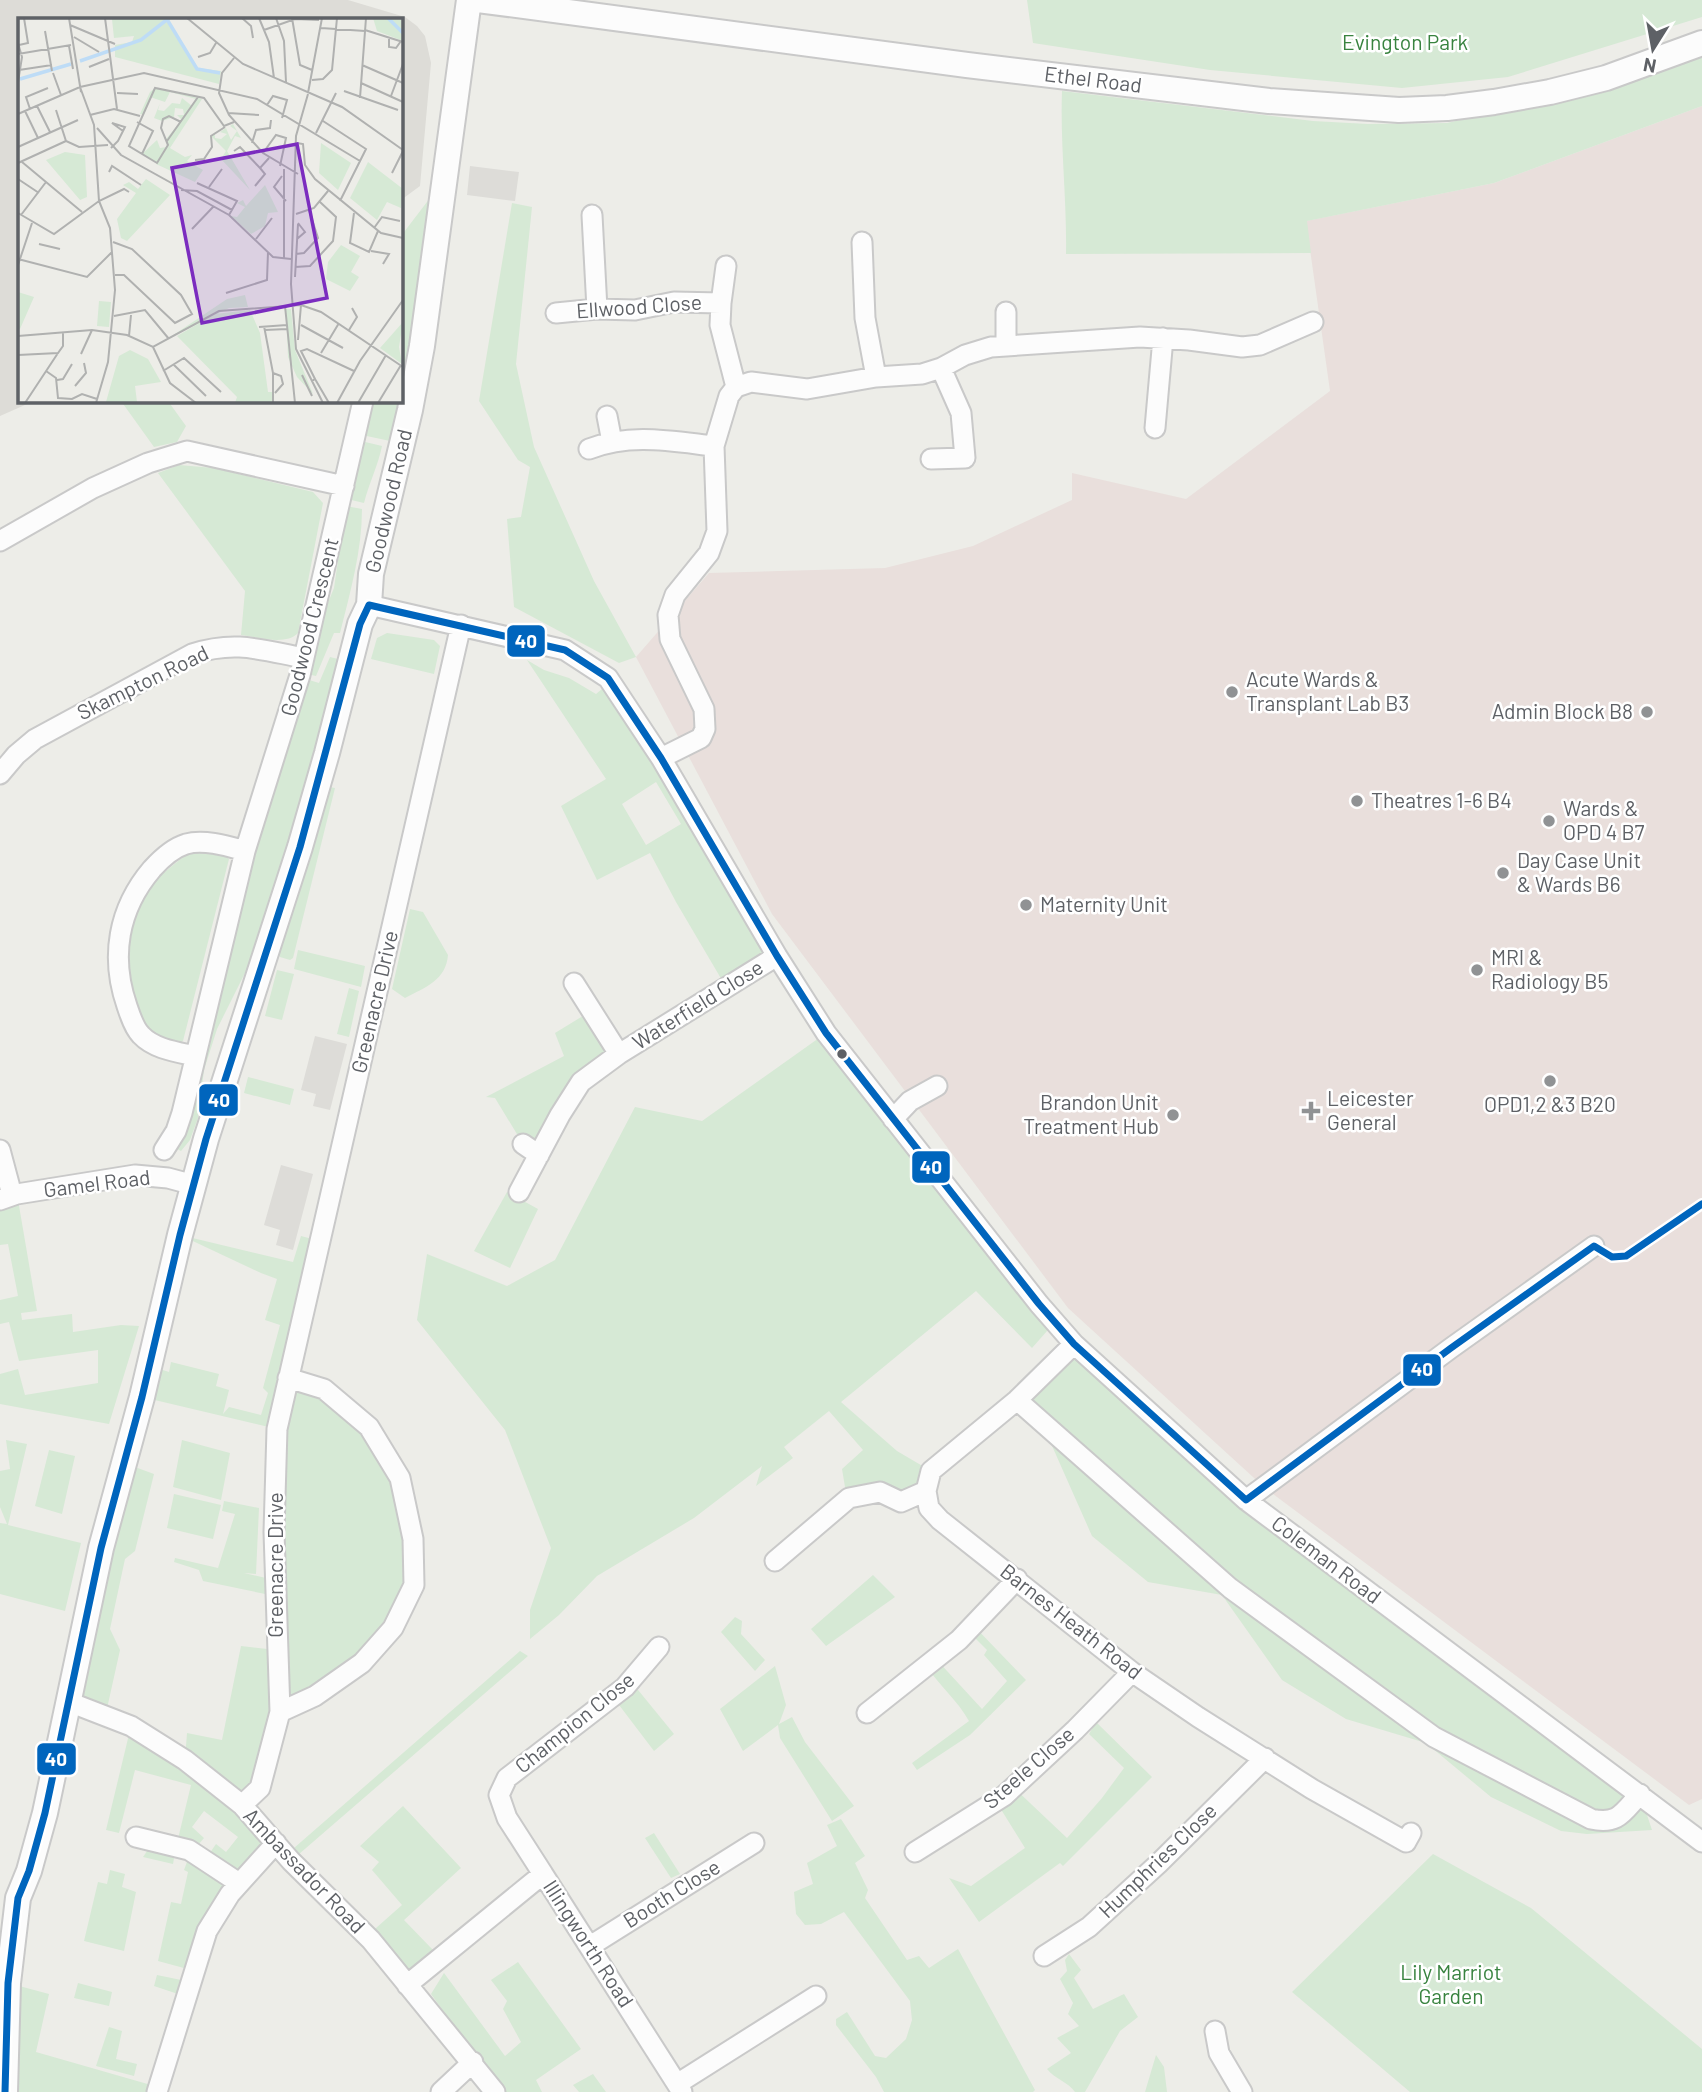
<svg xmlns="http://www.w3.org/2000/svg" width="1702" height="2092" font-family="Barlow,sans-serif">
	<rect width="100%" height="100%" fill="#edede8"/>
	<path fill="#dddcd8" d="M470,166L519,172L515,201L467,195Z
		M315,1036L347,1044L330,1110L313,1106L316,1094L301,1090Z
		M281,1165L313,1174L293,1250L276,1245L280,1230L264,1225Z"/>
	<path fill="#dddcd7" d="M0,0H348L405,17L417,26L425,36L431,63L420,186L401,200V19H19V401H34L0,416Z"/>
	<path fill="#e9dfdc" d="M1702,106V1799L1689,1805L1265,1488L1068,1308L772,914L636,657L709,573L885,568L973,546L1072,500V473L1186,499L1330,391L1306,221L1494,183Z"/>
	<path fill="#d6e9d5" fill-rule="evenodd" d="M1027,0H1702V17L1508,77L1402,88L1210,70L1033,43Z
		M1702,54V106L1494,183L1307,221L1311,253L1066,254C1067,199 1060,145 1062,91L1313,121L1368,124L1447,123L1495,112Z
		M430,198L435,199L401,400V236Z
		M512,203L532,207L516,364L534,447L594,581L636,657L619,663L514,607L507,519L521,517L530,467L518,460L479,401Z
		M121,401H168L186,426L177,442L154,447Z
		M369,401H401L390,441L362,435Z
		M361,441L382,446C378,466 369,483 364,503L347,499Z
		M179,465L214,468L313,492L323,503L298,633C286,646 257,637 241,635L245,591L158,473Z
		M346,506L362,509C362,551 350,593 340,633H334L316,676L307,674L320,622L334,588Z
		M387,633L434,640L440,646L434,674L371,659L377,638Z
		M330,657L342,660L261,941L217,1029L204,1070L198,1118L190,1140L181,1151L177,1149V1145L188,1117L270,793L306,679L319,683Z
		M527,660L544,670L569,678L596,694L608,684L777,956L726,987L676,902L650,853L597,880L561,806L606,779ZM656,782L681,824L646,845L622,804Z
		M329,787L335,788L293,958L290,960L280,957L278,954Z
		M194,848L222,853L229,859L183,1041L177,1045L147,1035L129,984L126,924L155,880Z
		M410,909L423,912L448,955C446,980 426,987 405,998L392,989Z
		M298,950L365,966L361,987L294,969Z
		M277,970L294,974L282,1020L265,1016Z
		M349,988L359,991L349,1037L337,1034Z
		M591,1011L619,1054L581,1082L539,1155L523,1144L495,1098L486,1097L564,1056L555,1033Z
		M826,1033L1055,1322L1032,1348L976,1291L841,1402L897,1451L931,1471L926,1491L847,1499L842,1469L863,1450L829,1411L784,1447L793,1458L756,1486L762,1466L694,1518L597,1576L559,1615L530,1639V1610L551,1548L505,1430L417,1320L427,1254L507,1286L555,1260L635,1107L702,1121Z
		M248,1077L294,1089L290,1105L244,1093Z
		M507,1192L538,1209L510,1268L474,1251Z
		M17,1194L37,1311L21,1313L22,1320L72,1314L73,1332L121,1325L139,1326L109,1424L0,1404V1374L18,1369L25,1395L98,1383V1350L19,1361L9,1322L0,1324V1300L18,1296L8,1244L0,1245V1200Z
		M180,1235L293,1262L301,1236L320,1241L289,1378L324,1389L400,1478L410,1593L393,1628L280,1712L267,1764L242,1805L276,1843L239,1883L195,1971L158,1961L171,1902L181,1904L188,1872L184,1870L187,1862L195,1854L205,1860L216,1844L226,1852L238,1837L204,1811L192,1827L204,1838L198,1845L176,1847L173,1864L143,1857L154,1841L176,1847L191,1785L135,1770L119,1833L106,1830L131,1726L185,1759L187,1733L222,1740L241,1646L276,1650L275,1596L203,1581L199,1570L174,1562L175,1558L218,1568L235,1514L222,1511L224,1501L259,1508L256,1574L244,1573L275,1580L277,1429L142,1397L150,1366L169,1372L171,1362L219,1374L216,1386L229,1390L223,1414L229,1407L261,1415L268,1393L263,1388L280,1325L265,1320L277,1279L261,1273Z
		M1074,1344L1246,1500L1640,1794L1652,1830L1587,1834L1561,1831L1491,1797L1426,1743L1346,1719L1282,1680L1222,1595L1148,1582L1092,1536L1041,1421L1017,1400Z
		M6,1440L27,1444L8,1525L81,1543L65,1611L0,1594V1523L7,1524L0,1507V1471L10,1469Z
		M182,1440L230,1453L221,1500L173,1487Z
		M49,1450L75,1456L62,1514L35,1506Z
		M124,1463L154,1474L135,1551L125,1559L110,1629L120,1650L108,1704L111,1719L69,1702Z
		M174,1494L221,1505L213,1539L167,1528Z
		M873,1575L895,1597L826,1646L811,1629Z
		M735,1617L742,1621L741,1634L765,1660L755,1671L721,1632Z
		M972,1624L1026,1680L970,1735L917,1770L912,1763L969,1721C957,1700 940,1686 926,1666L936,1659L982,1709L1007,1681L984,1655L987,1650L967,1630Z
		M520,1651L528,1656L291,1861L286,1855Z
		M775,1666L786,1705L779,1724L792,1717L805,1742L854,1806L832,1821L780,1738L778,1725L743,1751L720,1709Z
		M634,1685L674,1734L654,1751L616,1701Z
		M1096,1722L1152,1777L1063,1866L1060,1863L979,1922L949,1878L971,1886L1025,1848L997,1803L1013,1787L1067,1838L1102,1798L1124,1768L1089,1734Z
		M403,1806L461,1868L404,1920L433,1950L401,1977L367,1936L402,1905L372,1870L379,1862L360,1846Z
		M841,1819L865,1856L855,1863L868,1890L865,1898L907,1960L919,1956L929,1968L958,1949L1035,2090L1033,2092H884L876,2077L836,2025V2019L847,2012L875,2056L886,2058L906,2039L912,2020L910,2001L844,1912L821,1924L805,1925L796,1914L794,1892L813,1884L807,1863L837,1846L827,1825Z
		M654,1833L680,1874L671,1878L645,1838Z
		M1433,1854L1531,1908L1702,2049V2092H1410L1292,1992Z
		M110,1870L125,1874L122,1887L136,1892L124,1951L84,1941L98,1882L107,1884Z
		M1069,1954L1081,1970L1074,1978L1093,2009L1124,1994L1138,2017L1120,2031L1085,2092H1075C1068,2082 1055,2079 1047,2069L1071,2053L1057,2038L1079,2026L1068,2014L1073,2003L1060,1979L1067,1971L1065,1960Z
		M518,1962L581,2049L536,2080L542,2092H501L431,1994L444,1973L505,2056L521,2042L503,2009L507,2001L491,1980Z
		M157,1975L186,1981L181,1995L154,1986Z
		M8,1983L49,1994L36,2052L158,2087L157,2092H11Z
		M78,1983L112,1992L109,2006L74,1998Z
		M109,2027L122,2031L116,2059L137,2064L134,2076L96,2066Z
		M1156,2055L1164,2067L1167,2092H1145Z
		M593,2074L606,2092H579L573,2085Z"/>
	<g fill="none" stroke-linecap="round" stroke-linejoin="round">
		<g stroke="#c9c9c9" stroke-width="23">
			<path id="minor" d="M592,215L597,309
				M862,242L865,318L876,377
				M721,303L726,266
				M556,313L597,309L635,310L674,302L721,303L720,325L736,387
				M1006,346V312
				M607,416L612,442
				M1155,428L1163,338
				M589,449C631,433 670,441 714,446
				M931,459L965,458L961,413L941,368
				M0,541L93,488L148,463L187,451L344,486
				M369,605L565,650L608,678L661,758L777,956L826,1033L1039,1304L1074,1344L1246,1500L1702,1842
				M661,758L701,738L705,729L704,709L670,639L668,615L675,595L709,553L717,531L714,446L729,396L736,387L751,382L807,389L876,377L922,374L941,368L965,355L991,347L1140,337L1189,340L1242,347L1260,345L1313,322
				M0,774L16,755L35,739L192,654C236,640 261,650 304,658
				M574,983L619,1054
				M195,1056C177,1052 154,1049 141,1035C134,1028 130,1015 127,1006C110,957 118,909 152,869C161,859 173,848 186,844C204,839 227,846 245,851
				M893,1119L910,1101L937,1086
				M523,1144L539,1155
				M0,1150L12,1195
				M164,1150L176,1131L182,1113L245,851L300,675L363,401
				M519,1192L560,1115L581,1082L619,1054L777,956
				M0,1200L17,1194L135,1175L168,1178L194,1185
				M1074,1344L1017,1400L931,1471L926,1491L929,1508L940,1520L1132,1672L1198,1717L1312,1789L1406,1842L1411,1833
				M1017,1400L1230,1588L1434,1737L1591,1819C1619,1825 1623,1812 1640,1794
				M1246,1500L1451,1348L1594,1246
				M775,1561L849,1498L880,1492L901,1502L926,1491
				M69,1702L131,1726L185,1760L242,1805L291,1861L371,1940L495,2092
				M280,1712L315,1696L362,1663L393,1628L414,1585L413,1539L400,1478L369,1427L324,1389L288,1378
				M867,1713L959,1640L1017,1579
				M242,1805L260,1788L280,1712L274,1532L277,1429L461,625
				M136,1837L189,1850L239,1883
				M915,1852L1004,1796L1075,1730L1132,1672
				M543,1874L507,1818L499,1795L507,1778L625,1687L659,1647
				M590,1946L754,1843
				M1044,1956L1089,1927L1158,1864L1265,1758
				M407,1985L543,1874L682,2092
				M1215,2031L1219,2053L1242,2092
				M677,2084L816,1996
				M157,2092L207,1931L230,1894L276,1843
				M441,2092L473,2062"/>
		</g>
		<g stroke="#c9c9c9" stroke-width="28">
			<path id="tertiary" d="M478,0L967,65L1269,101L1399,110L1447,108L1494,102L1550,92L1606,78L1702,43
				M5,2092L8,1983L18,1898L29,1871L45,1813L101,1548L142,1397L180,1235L206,1139L300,847L327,753L360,624L369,605L371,574L410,410L422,346L469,0"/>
		</g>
		<use href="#minor" stroke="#fcfcfc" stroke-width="19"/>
		<use href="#tertiary" stroke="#fcfcfc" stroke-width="24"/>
		<g stroke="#fff" stroke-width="12">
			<path id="bus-1" d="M5,2092L8,1983L18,1898L29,1871L45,1813L101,1548L142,1397L180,1235L206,1139L300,847L360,624L369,605L565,650L608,678L661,758L777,956L826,1033L1039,1304L1074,1344L1246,1500L1451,1348L1594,1246L1612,1257L1626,1256L1702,1204"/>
		</g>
		<use href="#bus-1" stroke="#0065bd" stroke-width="7"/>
	</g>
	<g fill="#909294" stroke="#fff" stroke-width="2.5">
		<circle cx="1232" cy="692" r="7"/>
		<circle cx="1647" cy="712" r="7"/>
		<circle cx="1357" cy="801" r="7"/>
		<circle cx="1549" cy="821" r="7"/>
		<circle cx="1503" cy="873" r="7"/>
		<circle cx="1026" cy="905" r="7"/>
		<circle cx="1477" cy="970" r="7"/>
		<circle cx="1550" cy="1081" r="7"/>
		<path d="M1307.5 1100.5h7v7h7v7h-7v7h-7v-7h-7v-7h7z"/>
		<circle cx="1173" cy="1115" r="7"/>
	</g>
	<circle fill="#5e6166" stroke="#fff" stroke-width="2.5" cx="842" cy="1054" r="6"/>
	<g text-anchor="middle" stroke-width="5" stroke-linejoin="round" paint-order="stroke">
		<g font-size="21" fill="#38833f" stroke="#fff">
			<text x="1405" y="50">Evington Park</text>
			<text x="1451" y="1980">Lily Marriot<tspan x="1451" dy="24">Garden</tspan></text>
		</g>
		<g font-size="21" fill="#5e6166" stroke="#fff">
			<text transform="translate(1093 80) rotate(7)" y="7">Ethel Road</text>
			<text transform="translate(639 307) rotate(-4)" y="7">Ellwood Close</text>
			<text transform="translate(389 501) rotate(-77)" y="7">Goodwood Road</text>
			<text transform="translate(310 627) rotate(-76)" y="7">Goodwood Crescent</text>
			<text transform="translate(143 683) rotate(-26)" y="7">Skampton Road</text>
			<text transform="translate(375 1002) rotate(-77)" y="7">Greenacre Drive</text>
			<text transform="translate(698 1005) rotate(-32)" y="7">Waterfield Close</text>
			<text transform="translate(97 1184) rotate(-7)" y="7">Gamel Road</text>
			<text transform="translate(1326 1560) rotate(37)" y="7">Coleman Road</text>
			<text transform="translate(276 1565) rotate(-90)" y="7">Greenacre Drive</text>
			<text transform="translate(1071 1622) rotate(38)" y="7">Barnes Heath Road</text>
			<text transform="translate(575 1723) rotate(-39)" y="7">Champion Close</text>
			<text transform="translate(1029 1768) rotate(-41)" y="7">Steele Close</text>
			<text transform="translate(1158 1861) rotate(-44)" y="7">Humphries Close</text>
			<text transform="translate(304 1871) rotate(46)" y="7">Ambassador Road</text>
			<text transform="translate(672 1894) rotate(-32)" y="7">Booth Close</text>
			<text transform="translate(588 1944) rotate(57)" y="7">Illingworth Road</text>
		</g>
		<g font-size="21" fill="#5e6166" stroke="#fff" text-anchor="start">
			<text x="1246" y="687">Acute Wards &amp;<tspan x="1246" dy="24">Transplant Lab B3</tspan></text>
			<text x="1633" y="719" text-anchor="end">Admin Block B8</text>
			<text x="1371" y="808">Theatres 1-6 B4</text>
			<text x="1563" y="816">Wards &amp;<tspan x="1563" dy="24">OPD 4 B7</tspan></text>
			<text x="1517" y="868">Day Case Unit<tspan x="1517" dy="24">&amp; Wards B6</tspan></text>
			<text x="1040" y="912">Maternity Unit</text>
			<text x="1491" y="965">MRI &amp;<tspan x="1491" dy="24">Radiology B5</tspan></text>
			<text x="1327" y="1106">Leicester<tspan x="1327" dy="24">General</tspan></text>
			<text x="1159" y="1110" text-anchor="end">Brandon Unit<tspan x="1159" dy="24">Treatment Hub</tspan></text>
			<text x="1550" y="1112" text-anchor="middle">OPD1,2 &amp;3 B20</text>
		</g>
	</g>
	<g transform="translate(18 18)">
		<rect width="385" height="385" fill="#edede8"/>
		<path d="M154,0L150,3L180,50L203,53L201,66L97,39V27L114,24L116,18L96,20L94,1ZM355,0H383L385,23L359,13ZM137,70L184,81L152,130L167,139L174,137L169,143L185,152L177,164L138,146L141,140L139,144L124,136L139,122L142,130L149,129L148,121L164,102L159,97H166L165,91L157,90L156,99L144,103L136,100L142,85L140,92L146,93L154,85L162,86L164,80L174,88L178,81L152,74L147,84L132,79L126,97L122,96L132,74ZM215,106L223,120L217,118L209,133L232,172L203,141L208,133L193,118L197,115V120L203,121L209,116L202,114L208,110L213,122L219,113L212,108ZM303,125L333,145L320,172L301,155ZM47,134L67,137L69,179L62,182L28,142ZM350,144L385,171L383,190L369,184L359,202L332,180ZM128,161L152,177L109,223L103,220L99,201L118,175L105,167L111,164L120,171ZM247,167L260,194L250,195L247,208L233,216L213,198L219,199L227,189L219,185L225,182L228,188ZM323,227L342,238L333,254L341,259L332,273L308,261L310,244ZM0,274L16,279L2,311L0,310ZM227,277L230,289L211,290L151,320L209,281ZM81,283L93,284L91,309L79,308ZM268,291H273L277,332L295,376L279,359L270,339ZM232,292L242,315L250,374H256L255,385H217L219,379L159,318L197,296ZM385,304L381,329L384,346L362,330ZM112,332L130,341L143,364L117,368L119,384H88L101,338Z" fill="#d6e9d5"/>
		<path fill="none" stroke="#bedcf6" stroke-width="3.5" d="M370,0L385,15M150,3L179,51L202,55M62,43L123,22L151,0M2,61L53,46"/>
		<path fill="none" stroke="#b0b1b0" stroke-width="2" d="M51,0L63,74M87,0L99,91M169,0L225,46L324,89L385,132M224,0L233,8L235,20M241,0L251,24L256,60M258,0L266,23L268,64M274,0L282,47L294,52M52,7L97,26M303,10L347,13M246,12L277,1L301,2M347,12L385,24M27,13L34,53M56,19L81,34M371,19V29L378,30L383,23M0,25L4,39L0,64M1,27L10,25L6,0M51,28L55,51M0,36L53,27M180,39L192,35L198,25M216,40L204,55L201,75L211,97L245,135L280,156M344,47L385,65M71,49L91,41M1,52L34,47M35,55L43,77M294,62L305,61L314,52L319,0M343,65L385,84M62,69L76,107L81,183L92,210L97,272L90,344L78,385M326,73L380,92M99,75L120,76M290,75L304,0M290,76L278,118L273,266L278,331L305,385M373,78L385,46M342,80L348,0M249,87L255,78L269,82L264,100M19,88L32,114M12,91L8,79L30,70M38,92L48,123L61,129L90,127M7,93L20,120M210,95L241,97M0,96L62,69L126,55L239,81L342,143M72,97L96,91L122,98M305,103L348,131L322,183M119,104L135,113L124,136M163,104L151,98L145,101L143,110L150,127L139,145L111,128L137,70L186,80L206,108L216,104M79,110L103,137L211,197L255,239L273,241M298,115L318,75M149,123L180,79M234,125L238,112L252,110L253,102M279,125L285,126L287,147L297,161L363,215L385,220M0,129L60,102M93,130L100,123L107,109L94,105L105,113M216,133L222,129L242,150L251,140M245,135L258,117L268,120L262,148M177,142L186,141L194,129L193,118L207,109M4,144L64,194M0,145L48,123M266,151V241M91,154L94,148L123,167M374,155L385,133M264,158L256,169L268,183M0,161L21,175M179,165L219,183L211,197M237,168L247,156L242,150M191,169L204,151M163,172L179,173L214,192M0,195L36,216L81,183L106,171L111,174M336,195L332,225L351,234L360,213M278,196L296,190L310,173M3,197L28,164M356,210L364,199L382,203M174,211L196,188M238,221L254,200M279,221L287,214L280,205M95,224L114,231L163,277L174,296L157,305L106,257H97M21,226L42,231M353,233L371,236L365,246M278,236L286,235L300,220L291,192M0,241L69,259L94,234M0,247L14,205M277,249L292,248L315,223L318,199L302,184M277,259L280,206M208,275L249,262L250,234M267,288L277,385M96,298L127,292L151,321M283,307L325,330M246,308L255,355V385M241,309L269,307M247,312L269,311M331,312L339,299L334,290M0,318L74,312L109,317L135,329L201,293L283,287L303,294L385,349M111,318L113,297M280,322L283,287M135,329L152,365L178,385M303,335L321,305M63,336L74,312M0,337L40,335L45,328V315M156,347L188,378M28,353L38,360L40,380L54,381L64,376L79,381M145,353L166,340L203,374M255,355L263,358L265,366L257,375M284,357L294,378M297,361L311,385M39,362L45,361L54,346M294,363L297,361L283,333L289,331L336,353M57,368L68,355L66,345M7,385L40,335M319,385L342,343L385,282M340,385L368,337M360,385L383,347"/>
		<path fill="#7b2cbf" fill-opacity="0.15" stroke="#7b2cbf" stroke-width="3.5" d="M279,126L309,280L184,305L154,150Z"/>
		<rect width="385" height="385" fill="none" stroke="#5e6166" stroke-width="3.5"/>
	</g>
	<g stroke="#fff" stroke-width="2.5">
		<rect x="506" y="624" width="40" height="34" rx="7" fill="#0065bd"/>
		<rect x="198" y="1083" width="41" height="34" rx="7" fill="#0065bd"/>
		<rect x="911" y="1150" width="40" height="34" rx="7" fill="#0065bd"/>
		<rect x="1402" y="1353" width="40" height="34" rx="7" fill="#0065bd"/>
		<rect x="36" y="1742" width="41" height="34" rx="7" fill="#0065bd"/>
	</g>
	<g font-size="19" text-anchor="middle" font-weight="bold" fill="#fff">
		<text x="526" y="648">40</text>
		<text x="219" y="1107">40</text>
		<text x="931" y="1174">40</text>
		<text x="1422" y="1376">40</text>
		<text x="56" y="1766">40</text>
	</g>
	<g transform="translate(1653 49) rotate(191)" stroke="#ffffff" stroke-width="5" paint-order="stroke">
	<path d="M0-5L12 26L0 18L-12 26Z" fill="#5e6166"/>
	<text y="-10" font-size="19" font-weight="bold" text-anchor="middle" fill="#5e6166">N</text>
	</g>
</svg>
